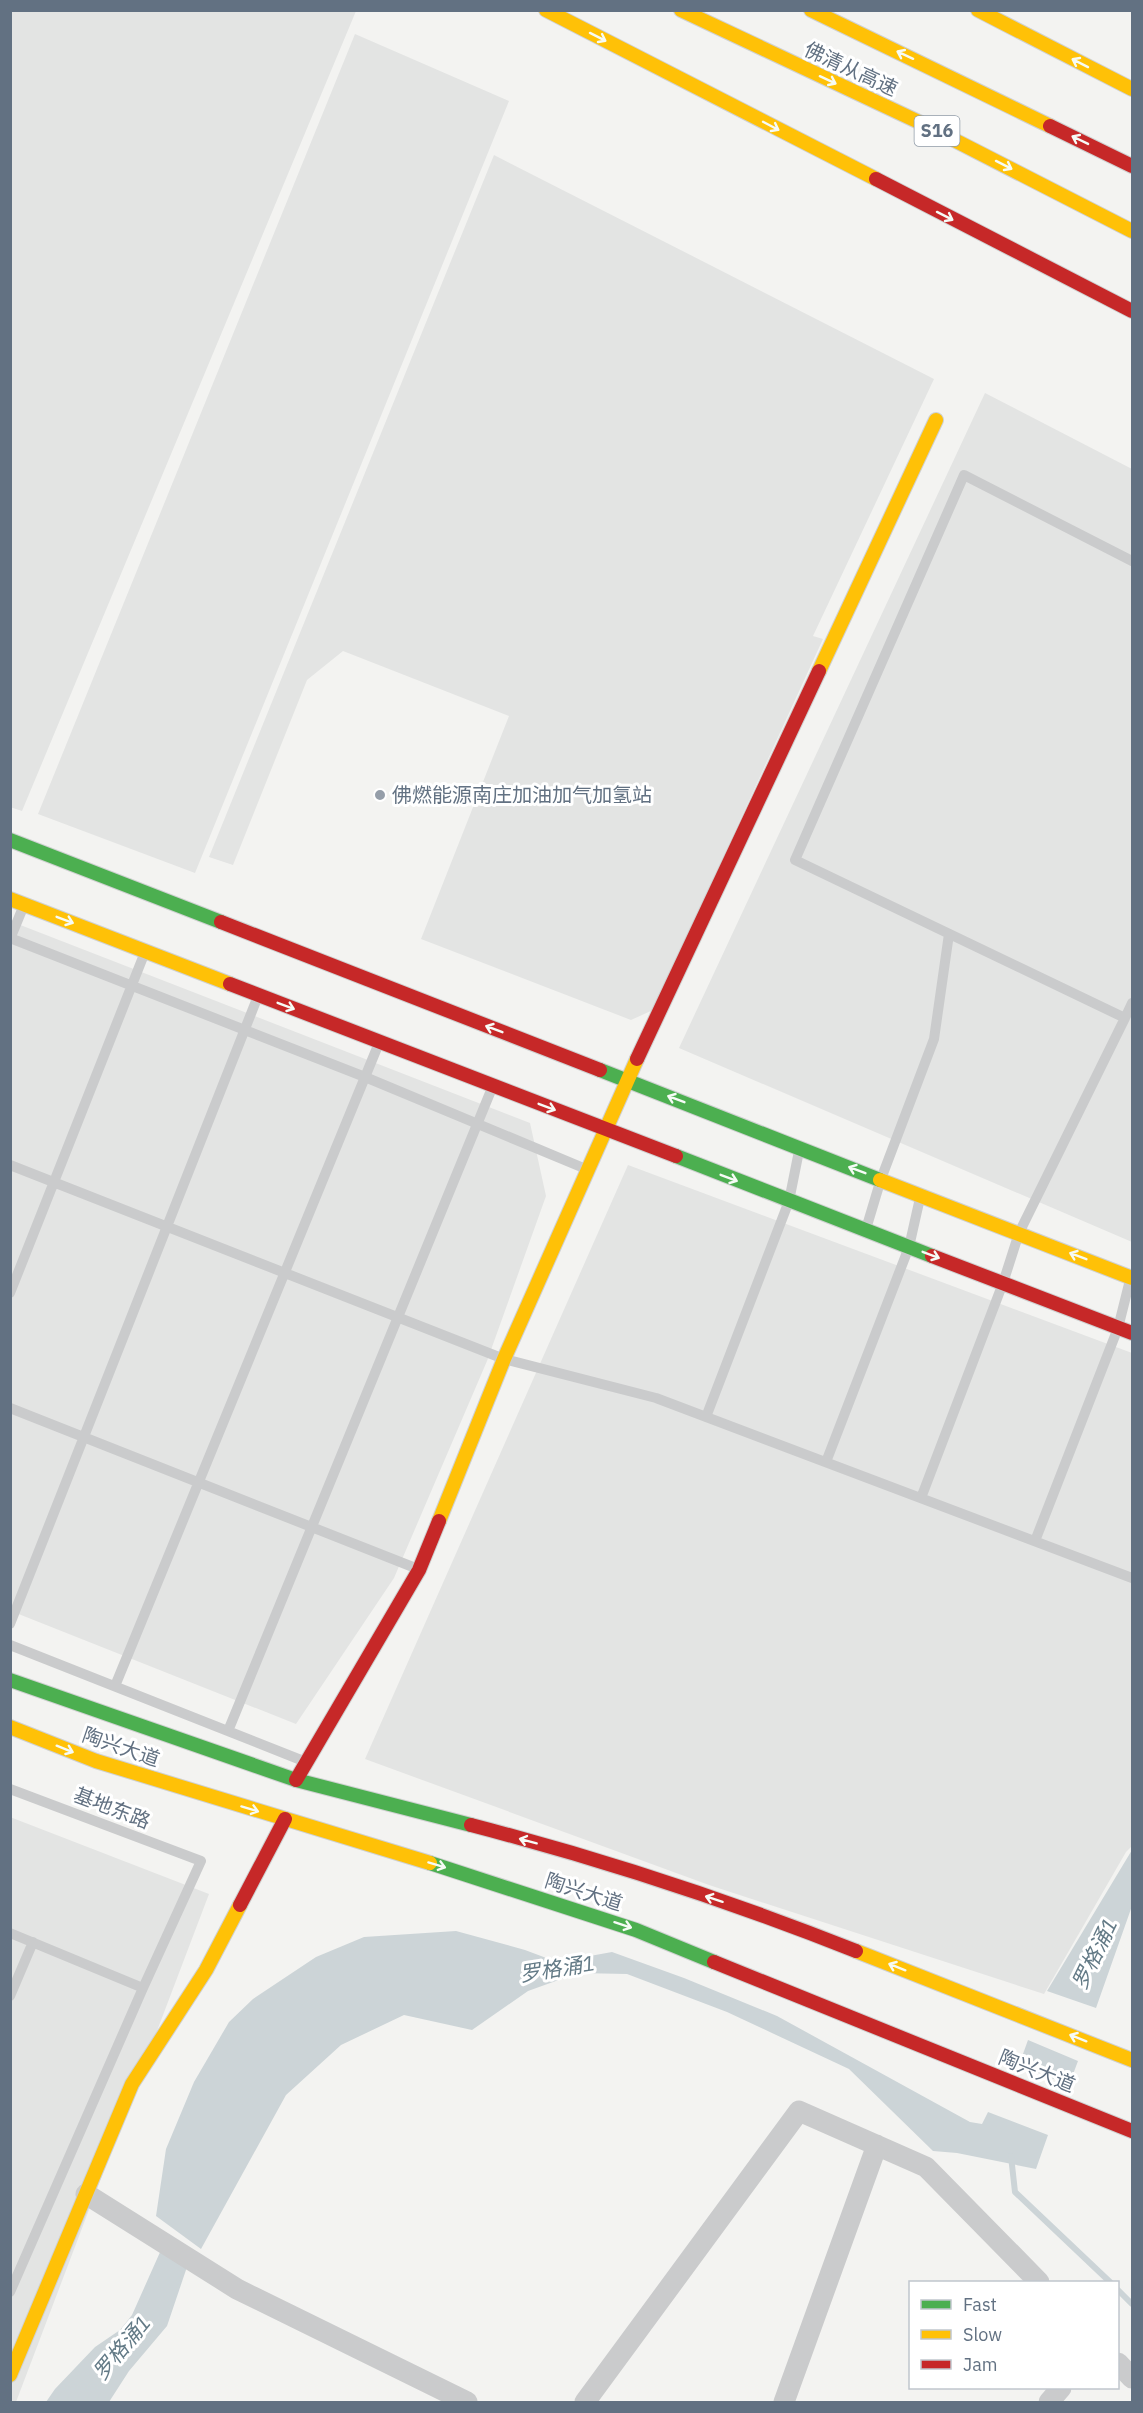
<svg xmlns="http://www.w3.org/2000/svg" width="1143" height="2413" font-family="'IBM Plex Sans','Noto Sans SC',sans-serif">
	<rect width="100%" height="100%" fill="#f3f3f1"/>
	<path fill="#e3e4e3" d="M10,11H356L22,811L10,807Z
		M355,34L509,101L195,873L38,814Z
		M494,155L934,379L813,636L823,639L653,1010L631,1020L421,939L509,716L343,651L307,680L233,865L209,857Z
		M985,393L1132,469V1242L679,1048Z
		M10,921L530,1123L546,1196L487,1361L394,1578L296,1724L11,1611Z
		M628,1165L1132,1353V1846L1126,1852L1044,1994L709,1885L365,1759Z
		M10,1817L209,1894L16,2402H10Z"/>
	<path fill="#ccd4d7" d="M1132,1850V1906L1096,2008L1047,1991Z
		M456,1931L525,1950L557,1962L612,1952L684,1978L777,2016L970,2122L982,2124L988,2112L1048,2135L1036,2169L957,2153L933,2151L849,2069L727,2012L627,1974L578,1973L528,1991L472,2030L404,2015L341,2045L286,2095L201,2249L156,2216L166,2149L194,2082L229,2022L253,1999L316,1957L364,1937Z
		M1028,2040L1078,2061L1069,2085L1019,2065Z
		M161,2250L188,2264L167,2326L129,2371L109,2402H46L55,2389L95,2347L120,2330L132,2315Z"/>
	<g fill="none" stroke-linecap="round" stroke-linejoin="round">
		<path stroke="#ccd4d7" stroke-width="6" d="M1011,2156L1015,2192L1110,2282
			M1118,2290L1132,2304"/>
		<g stroke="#cfd1d1" stroke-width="16">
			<path id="fast" d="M10,840L221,922
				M600,1070L880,1180
				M676,1156L932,1256
				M10,1680L296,1780L471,1825
				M430,1863L636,1930L714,1962"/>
		</g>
		<g stroke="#cfd1d1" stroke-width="16">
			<path id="slow" d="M546,10L876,179
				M681,10L921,123L1132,231
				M811,10L1050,126
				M978,10L1132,89
				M819,671L936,420
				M10,899L230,984
				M880,1180L1132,1278
				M439,1521L504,1359L637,1059
				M10,1727L96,1761L430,1863
				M856,1951L1132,2060
				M10,2375L132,2084L206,1970L240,1905"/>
		</g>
		<g stroke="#cfd1d1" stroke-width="16">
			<path id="jam" d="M1050,126L1132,166
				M876,179L1132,311
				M221,922L600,1070
				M230,984L676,1156
				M637,1059L819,671
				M932,1256L1132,1333
				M296,1780L419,1570L439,1521
				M471,1825C602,1859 730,1901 856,1951
				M240,1905L285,1819
				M714,1962L1132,2131"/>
		</g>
		<path stroke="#cacbcc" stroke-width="10" d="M10,938L365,1077L586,1169
			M10,939L24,905
			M1125,1018L1132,1003
			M10,1165L504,1359L656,1398L1132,1578
			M866,1229L881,1179L934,1039L949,934
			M10,1293L145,952
			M10,1408L418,1569
			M706,1417L789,1201L799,1151
			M826,1462L909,1247L920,1198
			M921,1498L1003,1283L1019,1233L1125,1018L795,860L964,475L1132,561
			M1035,1541L1118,1328L1130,1280
			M10,1624L258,996
			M10,1645L306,1762
			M115,1686L379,1043
			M228,1731L492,1088
			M10,1789L201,1861L143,1988L10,2292
			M10,1933L143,1988
			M10,1996L33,1942"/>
		<path stroke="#cacbcc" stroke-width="21" d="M86,2194L237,2289L467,2402
			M1118,2363L1132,2378
			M585,2402L799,2111L926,2167L1039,2282
			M784,2402L877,2145
			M1049,2402L1061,2388"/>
		<use href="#fast" stroke="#4caf50" stroke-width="14"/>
		<use href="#slow" stroke="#ffc107" stroke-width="14"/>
		<use href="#jam" stroke="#c62828" stroke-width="14"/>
	</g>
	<defs><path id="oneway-shaft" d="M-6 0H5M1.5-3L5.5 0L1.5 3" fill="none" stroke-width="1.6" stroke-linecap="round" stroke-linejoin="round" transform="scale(1.5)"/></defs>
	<g stroke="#f6fbf6">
		<use href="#oneway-shaft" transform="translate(598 37) rotate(27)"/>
		<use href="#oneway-shaft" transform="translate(905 55) rotate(-155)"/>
		<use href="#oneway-shaft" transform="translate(1080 63) rotate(-153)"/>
		<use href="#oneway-shaft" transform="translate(828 80) rotate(25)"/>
		<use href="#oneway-shaft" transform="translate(771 126) rotate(28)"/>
		<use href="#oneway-shaft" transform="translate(1080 140) rotate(-154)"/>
		<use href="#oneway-shaft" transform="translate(1004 165) rotate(27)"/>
		<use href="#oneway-shaft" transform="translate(945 216) rotate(27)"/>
		<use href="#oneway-shaft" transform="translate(65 920) rotate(21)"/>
		<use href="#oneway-shaft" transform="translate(286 1006) rotate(21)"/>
		<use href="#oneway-shaft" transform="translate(494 1029) rotate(-159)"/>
		<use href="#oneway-shaft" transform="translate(676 1099) rotate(-159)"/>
		<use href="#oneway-shaft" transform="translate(547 1107) rotate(21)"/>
		<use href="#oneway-shaft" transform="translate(857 1170) rotate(-159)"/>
		<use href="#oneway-shaft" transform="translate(729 1178) rotate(21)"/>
		<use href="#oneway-shaft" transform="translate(931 1255) rotate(21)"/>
		<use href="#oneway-shaft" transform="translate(1078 1256) rotate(-159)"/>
		<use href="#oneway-shaft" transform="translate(65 1749) rotate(22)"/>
		<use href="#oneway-shaft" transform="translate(250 1809) rotate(17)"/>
		<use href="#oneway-shaft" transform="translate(528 1841) rotate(-165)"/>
		<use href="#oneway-shaft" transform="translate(437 1865) rotate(17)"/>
		<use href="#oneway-shaft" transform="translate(714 1899) rotate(-162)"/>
		<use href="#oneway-shaft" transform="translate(623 1925) rotate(18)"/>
		<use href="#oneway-shaft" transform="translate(897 1967) rotate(-158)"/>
		<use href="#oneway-shaft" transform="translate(1078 2038) rotate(-158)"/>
	</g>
	<circle fill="#959ea9" stroke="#fff" stroke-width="2" cx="380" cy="795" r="6"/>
	<g text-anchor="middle" stroke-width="6" stroke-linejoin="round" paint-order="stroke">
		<rect fill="#fff" stroke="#919ca8" stroke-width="1.5" x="914.5" y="116" width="45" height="30" rx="4.5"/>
		<g font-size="18" font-weight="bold" fill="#627182">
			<text x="937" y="137">S16</text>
		</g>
		<g font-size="20" fill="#627182" stroke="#fff">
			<text transform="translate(851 69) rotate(25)" y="7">佛清从高速</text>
			<text transform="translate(121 1747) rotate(19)" y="7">陶兴大道</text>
			<text transform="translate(112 1808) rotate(21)" y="7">基地东路</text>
			<text transform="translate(584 1892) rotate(18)" y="7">陶兴大道</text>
			<text transform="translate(1037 2071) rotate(22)" y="7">陶兴大道</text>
		</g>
		<g font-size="20" fill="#627182" stroke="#fff" text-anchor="start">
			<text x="392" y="802">佛燃能源南庄加油加气加氢站</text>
		</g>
		<g font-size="21" font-style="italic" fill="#637a86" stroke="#fff">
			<text transform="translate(1095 1954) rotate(-64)" y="7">罗格涌1</text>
			<text transform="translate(557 1969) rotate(-9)" y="7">罗格涌1</text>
			<text transform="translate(122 2348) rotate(-50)" y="7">罗格涌1</text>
		</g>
	</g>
	<rect width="1143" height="2413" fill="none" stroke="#627182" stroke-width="24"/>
	<rect x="909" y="2281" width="210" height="108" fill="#ffffff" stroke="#c0c6cd" stroke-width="1.5"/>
	<rect x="921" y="2300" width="30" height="9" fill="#4caf50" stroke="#c0c6cd" stroke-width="1.5"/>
	<text x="963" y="2311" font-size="18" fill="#627182">Fast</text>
	<rect x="921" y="2330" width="30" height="9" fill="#ffc107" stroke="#c0c6cd" stroke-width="1.5"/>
	<text x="963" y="2341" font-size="18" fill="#627182">Slow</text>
	<rect x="921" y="2360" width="30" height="9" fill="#c62828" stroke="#c0c6cd" stroke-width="1.5"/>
	<text x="963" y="2371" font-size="18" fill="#627182">Jam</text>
</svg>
